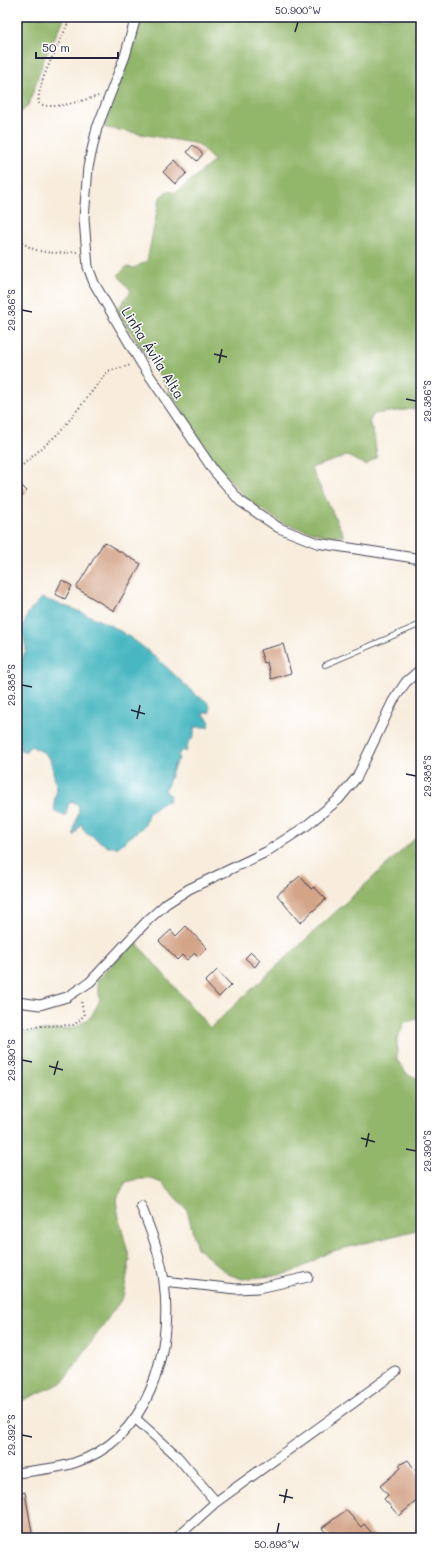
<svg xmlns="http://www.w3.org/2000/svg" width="438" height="1555" font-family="Mali,sans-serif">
	<rect width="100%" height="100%" fill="#fff"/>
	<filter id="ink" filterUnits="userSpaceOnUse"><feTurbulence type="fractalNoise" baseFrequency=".025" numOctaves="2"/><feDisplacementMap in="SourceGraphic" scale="8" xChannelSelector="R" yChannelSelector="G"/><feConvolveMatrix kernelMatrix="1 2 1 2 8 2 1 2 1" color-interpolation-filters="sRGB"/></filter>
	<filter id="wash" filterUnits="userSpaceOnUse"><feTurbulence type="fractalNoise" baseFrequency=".012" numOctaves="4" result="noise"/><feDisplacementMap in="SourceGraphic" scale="16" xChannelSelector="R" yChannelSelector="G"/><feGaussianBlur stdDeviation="0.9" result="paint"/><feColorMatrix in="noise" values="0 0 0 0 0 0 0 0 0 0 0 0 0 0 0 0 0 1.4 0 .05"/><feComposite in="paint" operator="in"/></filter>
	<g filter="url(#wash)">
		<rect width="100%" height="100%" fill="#f8eddd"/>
		<path fill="#92b66b" stroke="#5a6c53" d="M24,17H59L64,19L44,59L29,104L17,117V29Z
			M140,17H421V408L374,414L369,422L374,435L377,457L366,465L347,456L311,468L344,536L324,535L282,523L244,497L216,463L117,310L131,291L118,275L126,267L134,268L147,261L160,197L167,191L176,193L214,161L198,144L102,127L132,51Z
			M421,833V1018L405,1022L397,1039V1060L408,1075L421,1079V1229L329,1252L295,1271L281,1275L242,1279L228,1274L197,1248L187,1210L162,1183L151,1179H139L126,1182L116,1200L120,1223L130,1260L123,1297L63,1382L17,1403V1033L74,1028L91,1017L100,1000L97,980L135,941L210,1028Z"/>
		<path fill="#49b7c1" stroke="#366c7e" d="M42,598C69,607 96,617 120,631C149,648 173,674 197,696C205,700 211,702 210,712L203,713L210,722L208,727H194V736L188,743L186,752L183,750L178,755L179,759C171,768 171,780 165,790L170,796L169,801L163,802L148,814L144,826L118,847H108L83,830L82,823L74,836C73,823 79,818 79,807L75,802L69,803L65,816L55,812L54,802L57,789L50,759L43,752L31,746L25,752L20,750L21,744L17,740V672L26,649L24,637L21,632L28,613Z"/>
		<g id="blocks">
			<path fill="#d4a488" d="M193,145L203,154L197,161L187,152Z
				M175,160L187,173L175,184L163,172Z
				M17,481L27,491L17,501Z
				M104,542L141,564L114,611L76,588Z
				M62,580L72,586L65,599L55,594Z
				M283,644L291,673L271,679L267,662L264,663L260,650Z
				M300,876L311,889L314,887L326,899L300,923L277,895Z
				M186,926L207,948L198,956L195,953L187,960L182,955L177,960L159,941L171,930L176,936Z
				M251,952L260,960L255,967L245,958Z
				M217,970L231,985L219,997L205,982Z
				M408,1460L421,1478V1497L399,1516L384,1499L388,1495L380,1486L401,1468L399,1465Z
				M25,1492L33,1538H17V1494Z
				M346,1510L361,1527L364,1524L376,1538H330L322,1528Z"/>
		</g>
	</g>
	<g filter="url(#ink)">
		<use href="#blocks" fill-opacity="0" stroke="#424053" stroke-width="1"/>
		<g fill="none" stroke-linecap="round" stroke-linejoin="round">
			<g stroke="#424053" stroke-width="6">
				<path id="service" d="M325,665L421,624"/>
			</g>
			<g stroke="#424053" stroke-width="11">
				<path id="minor" d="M136,17L125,56L97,128L88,167L84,219L88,267L94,283L141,363L214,471L240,501L279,528L317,543L421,559
					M17,1002L40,1005L67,997L90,982L148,920L167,903L189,889L266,852L306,826L339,799L357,777L393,701L406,682L421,669
					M164,1281L236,1289L259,1288L308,1277
					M136,1419L176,1455L216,1502
					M17,1473C36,1470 56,1469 74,1463C149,1439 173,1352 164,1282C161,1256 151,1231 141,1206
					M176,1538L216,1502L396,1372"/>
			</g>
			<path stroke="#424053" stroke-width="2" stroke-dasharray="1 3" stroke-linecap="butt" d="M70,17C64,37 35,84 39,103C51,112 85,99 99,96
				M17,236C31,256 56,253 78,252
				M17,470L61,431L108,371L131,365
				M17,1030L41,1026L74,1025L84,1016L81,1000"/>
			<use href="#service" stroke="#fff" stroke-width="4.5"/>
			<use href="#minor" stroke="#fff" stroke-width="9"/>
		</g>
	</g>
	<path fill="none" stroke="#22223b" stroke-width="1.5" d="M295,32L298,22M22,310L32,312M214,354L227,357M219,363L222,349M406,399L416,401M22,685L32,687M131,710L145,714M137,719L140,705M406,774L416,776M22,1060L32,1062M49,1066L63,1070M54,1075L58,1061M361,1138L375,1142M366,1147L369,1133M406,1149L416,1151M22,1435L32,1437M279,1495L293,1498M284,1503L287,1489M277,1533L279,1523"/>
	<g text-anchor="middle" stroke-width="3" stroke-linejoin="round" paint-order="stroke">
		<g font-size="14" fill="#22223b" stroke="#fff">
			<text transform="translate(153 353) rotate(58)" y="5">Linha Ávila Alta</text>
		</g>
	</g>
	<rect width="438" height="1555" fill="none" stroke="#fff" stroke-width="44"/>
	<path d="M36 52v6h82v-6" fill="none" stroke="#22223b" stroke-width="2"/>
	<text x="42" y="52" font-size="12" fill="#22223b" stroke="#ffffff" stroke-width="3" paint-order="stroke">50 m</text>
	<rect x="22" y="22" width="394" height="1511" fill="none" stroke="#22223b" stroke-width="1.5"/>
	<g font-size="10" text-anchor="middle" fill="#22223b">
		<text x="298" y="14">50.900°W</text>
		<text transform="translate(11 310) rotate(-90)" y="4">29.386°S</text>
		<text transform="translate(427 401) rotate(-90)" y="4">29.386°S</text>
		<text transform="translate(11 685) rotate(-90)" y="4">29.388°S</text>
		<text transform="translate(427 776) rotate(-90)" y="4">29.388°S</text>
		<text transform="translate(11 1060) rotate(-90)" y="4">29.390°S</text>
		<text transform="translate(427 1151) rotate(-90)" y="4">29.390°S</text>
		<text transform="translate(11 1435) rotate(-90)" y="4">29.392°S</text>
		<text x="277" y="1548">50.898°W</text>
	</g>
</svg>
